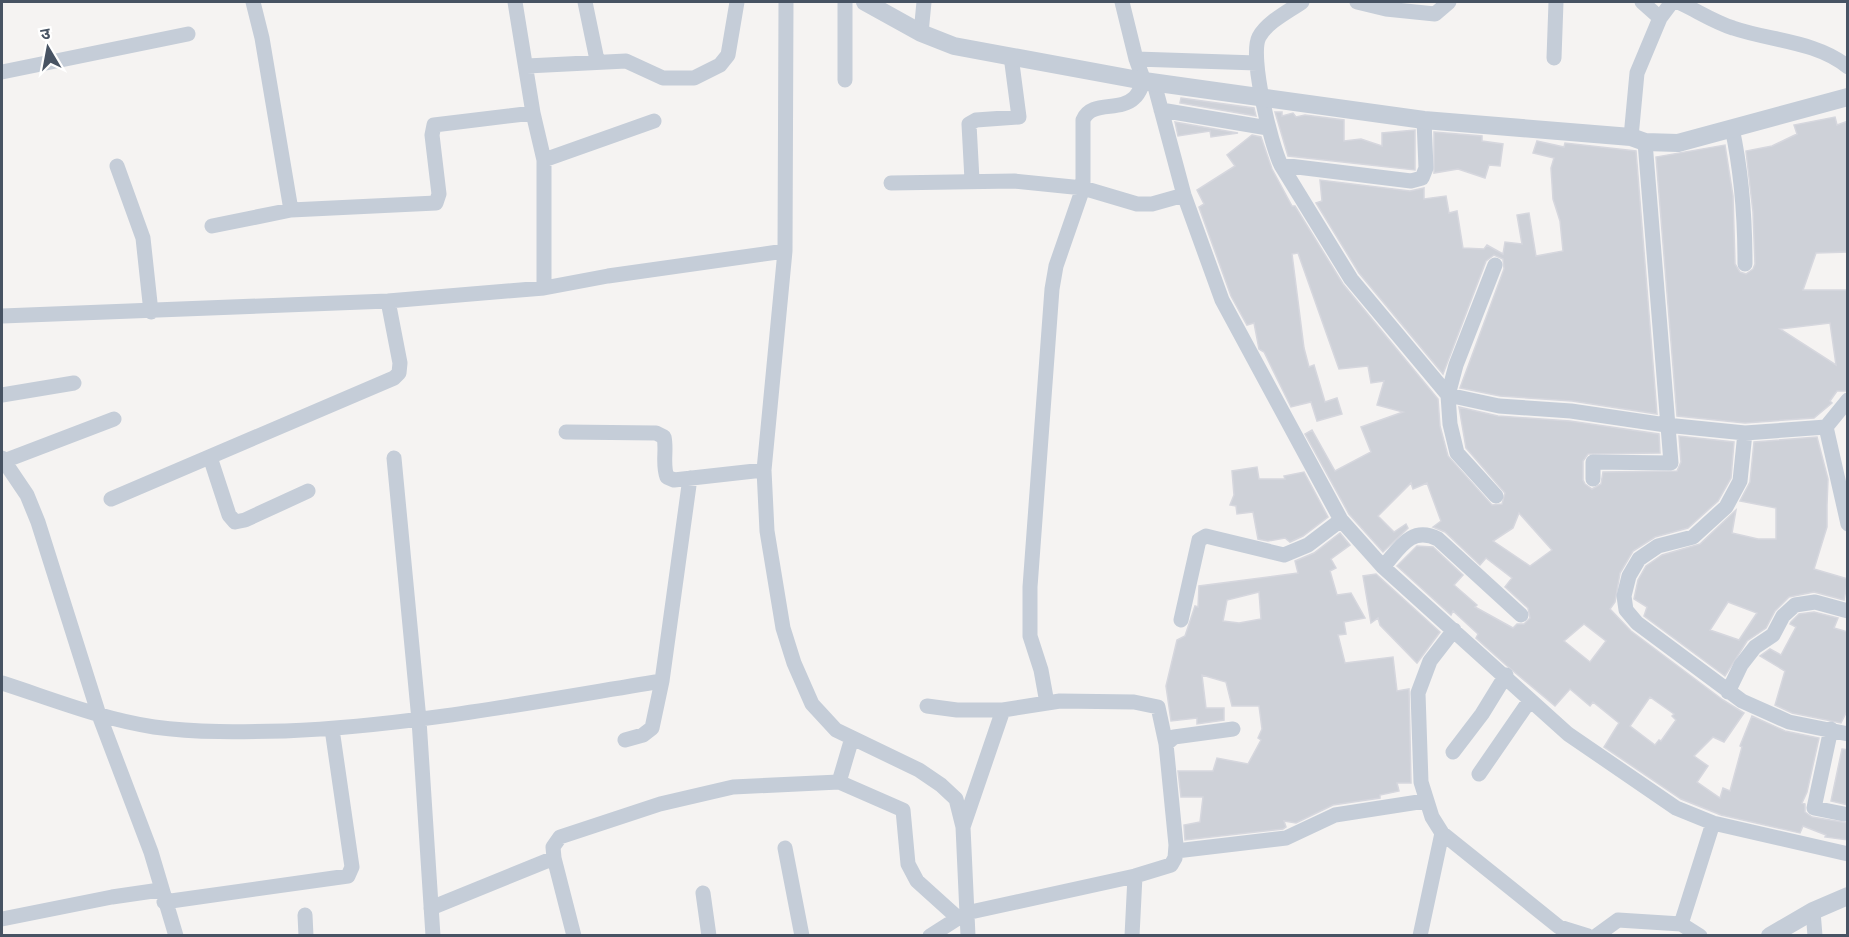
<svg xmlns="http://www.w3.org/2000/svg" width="1849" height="937" font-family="'Open Sans','Noto Sans Devanagari',sans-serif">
	<rect width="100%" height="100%" fill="#f5f3f2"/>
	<path fill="#ced1d8" stroke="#d6d7de" stroke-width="1.5" fill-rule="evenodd" d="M1181,98L1254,108L1256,116L1180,103Z
		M1275,112H1282V116L1293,113L1296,117L1305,115L1344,120V141L1361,139L1382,146V133L1415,130V170L1288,156Z
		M1835,117L1837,125L1848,121V252L1816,253L1803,290H1848V391H1837L1830,401L1832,403L1814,418L1745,423L1677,416L1656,157L1725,145L1733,196L1735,264L1740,272L1746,274L1753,269L1755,264L1753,212L1746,151L1772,146L1797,134L1794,125ZM1830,323L1836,365L1780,329Z
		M1175,122L1238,133L1211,137L1210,131L1178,136Z
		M1434,132L1482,136V141L1503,144L1500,166L1489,165L1485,178L1458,169L1434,173Z
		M1252,135L1261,137L1272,169L1292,206H1295L1343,284L1438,399L1440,426L1448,456L1492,505L1502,504L1505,493L1466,448L1459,407L1498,416L1570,421L1659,434L1660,453L1588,454L1583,461V480L1585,484L1592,489L1601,484L1603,472L1677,471L1681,462L1679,436L1734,442L1731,478L1718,501L1688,528L1655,537L1633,551L1620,573L1615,602L1610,609L1631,631L1723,700L1744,713L1724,742L1713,737L1694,756L1708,766L1697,782L1720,798L1723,788L1730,791L1742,747L1740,746L1752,716L1785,731L1819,738L1807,792L1802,803L1805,804V812L1812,817L1848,823V840L1825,837L1826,835L1803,826L1800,833L1721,815L1681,799L1604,747L1619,723L1593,702L1590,706L1570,689L1555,706L1506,665L1476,638L1478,634L1453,611L1451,615L1397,566L1417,546L1433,547L1463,575L1454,585L1477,605L1475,607L1513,628L1517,624H1524L1530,618L1528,608L1505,587L1512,578L1486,558L1480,565L1445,532L1433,527L1441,521L1427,483L1413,489L1411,483L1378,516L1394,532L1406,524L1408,528L1383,552L1349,514L1305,434L1312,430L1335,471L1371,452L1361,427L1403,412L1377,405L1384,381L1371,383L1368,366L1339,369L1298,253L1292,254L1304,348L1309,367L1314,365L1325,402L1337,398L1342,414L1317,421L1311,402L1291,407L1264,352L1259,349L1254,323L1247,325L1231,296L1199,207L1204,204L1197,190L1235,166L1227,155ZM1519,513L1552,550L1530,566L1493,541L1513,528ZM1584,624L1606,641L1590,662L1564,641ZM1650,697L1674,714L1672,716L1676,720L1661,741L1659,740L1655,745L1630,726Z
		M1537,141L1564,147L1565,143L1636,151L1657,414L1572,401L1500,396L1460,388L1504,269L1503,259L1494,255L1486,261L1443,374L1359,273L1316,203L1322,201L1320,180L1410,191L1424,188V199L1446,196L1449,213L1457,211L1463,248L1484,249L1487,245L1503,254L1505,242L1522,244L1517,215L1529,213L1536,256L1563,251L1560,221L1553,199L1551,168L1554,158L1533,153Z
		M1817,437L1828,479L1827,505V527L1814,569L1848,579L1844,600L1814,592L1789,597L1775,611L1766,628L1747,641L1725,676L1644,616L1647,607L1634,599L1638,580L1646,566L1662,555L1700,544L1736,510L1732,533L1758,539H1776V508L1740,501L1750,482L1754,442ZM1728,602L1757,613L1739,640L1710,630Z
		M1257,467L1259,479H1285L1284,476L1304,472L1328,517L1303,536L1290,542L1285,538L1268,541L1258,539L1253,512L1237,514L1236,506L1230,505L1234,495L1232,471Z
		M1340,533L1350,545L1331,559L1336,568L1330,571L1337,595L1351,593L1365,618L1344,622L1346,634L1338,635L1345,663L1393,657L1397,691L1409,689L1411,783H1397L1399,791L1380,795V798L1333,805L1296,823L1284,821L1286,827L1283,829L1185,840L1184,825L1200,822L1203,797H1181L1178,771H1213L1217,758L1248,764L1261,740L1258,738L1262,729L1259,706H1232L1226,682L1202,675L1206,708H1224V720L1197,724V718L1171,721L1166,686L1177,640L1185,636L1195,606L1198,607L1199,586L1298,573L1295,561L1314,553ZM1259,592L1261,619L1239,623L1223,621L1227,600Z
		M1376,574L1440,632L1417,663L1380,625L1378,618L1371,623L1363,576Z
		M1814,612L1838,618L1834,628L1848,632V709L1841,723L1792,713L1775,705L1785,671L1760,656L1770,649L1781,655L1796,627L1790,624L1791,622L1799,614Z
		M1842,749L1848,750V805L1831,801Z"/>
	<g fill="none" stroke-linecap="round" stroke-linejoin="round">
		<path stroke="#c5cdd8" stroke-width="15" d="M253,2L262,38L291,210
			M515,2L533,113L544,160V288
			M585,2L597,60
			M786,2L785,251L764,470L767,531L783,628L794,663L812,704L836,730L919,770L941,785L956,799L963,827L968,936
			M1302,2C1289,11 1267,22 1259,37C1249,56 1271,145 1281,165L1351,279L1448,395L1499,406L1571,411L1666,425L1745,433L1826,427L1848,524
			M1357,2L1386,9L1435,14L1449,2
			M1642,2L1660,18L1672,2
			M1678,2C1696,10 1714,22 1733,28C1771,41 1816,41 1848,67
			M921,33L924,2
			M1554,58L1556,2
			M1136,59L1257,63
			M527,66L626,61L663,78H694L720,65L728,55L737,2
			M2,72L188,34
			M845,80V2
			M1154,83L1184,195L1222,300L1341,520L1383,567L1568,734L1676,808L1713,823L1848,854
			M1161,110L1268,128
			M1732,128C1742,174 1745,217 1745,264
			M1631,137L1637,73L1660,18
			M544,160L654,121
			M1281,165L1411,181L1422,178L1426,168L1424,120
			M117,166L143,238L151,312
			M972,180L969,124L976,120L1019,117L1011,56
			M891,183L1014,181L1083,188L1137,204H1152L1184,195
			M212,226L291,210L436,203L439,194L432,135L434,125L533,113
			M1495,265L1456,365L1448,395L1450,424L1457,453L1496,496
			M2,316L388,301L544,288L608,276L785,251
			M2,395L74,383
			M1826,427L1848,400
			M566,432L656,433L664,437C667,450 662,464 667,477L674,480L764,470
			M1745,433L1740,481L1726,507L1693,537L1658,546L1639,559L1629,576L1624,596L1626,610L1637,623L1742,701L1789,722L1848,734
			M210,457L229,515L235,522L245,520L308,491
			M2,458L27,495L38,522L99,715L151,852L176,936
			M394,458L419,720L433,936
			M4,461L114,419
			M1593,479V462L1671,463L1645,142
			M111,499L394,378L399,373L400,363L388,301
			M1383,567C1399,549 1411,525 1438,539L1521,615
			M1181,620L1199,540L1206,536L1214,538L1284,555L1308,545L1341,520
			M1454,630L1430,661L1418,693L1421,782L1432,817L1442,833L1559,927L1588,936
			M2,683C52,699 101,719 154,727C198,733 241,732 285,731C412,726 537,701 662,681
			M1728,692L1741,665L1755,647L1773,635L1783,616L1795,605L1815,602L1848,611
			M1047,703L1041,670L1030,636V587L1052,289L1056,266L1083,188V120C1091,100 1120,112 1134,98C1139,94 1141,87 1144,81L1136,59L1122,2
			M927,706L957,710H1003L1060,701L1134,702L1158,707L1166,744
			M1831,729L1814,808L1844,814
			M625,740L643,735L652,728L662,681L690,478
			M1453,752L1482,714L1506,675
			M1479,774L1530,700
			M839,782L852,738
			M963,827L1003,710
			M785,848L802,936
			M1176,851L1286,838L1335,815L1425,801
			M703,893L709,936
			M164,902L348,876L352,867L332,729
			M431,908L554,858
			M1813,911L1815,936
			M305,915L306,936
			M2,919L112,897L160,890
			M1681,924L1713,823
			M574,936L554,858L553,847L560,837L660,804L733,787L839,782L903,810L908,864L917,881L958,918
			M930,936L966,913L1135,876L1171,865L1175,858L1176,845L1166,744L1174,737L1233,729
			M1132,936L1135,876
			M1420,936L1442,833
			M1596,936L1618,920L1681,924L1700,936"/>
		<path stroke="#c5cdd8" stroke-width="18" d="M865,2L921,33L954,46L1144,81L1424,120L1631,137L1645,142L1678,143L1848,97
			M1770,936L1813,911L1848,896"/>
	</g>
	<rect width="1849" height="937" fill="none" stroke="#475363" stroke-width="6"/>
	<g transform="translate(48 48) rotate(350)" stroke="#ffffff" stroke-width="4.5" paint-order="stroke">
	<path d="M0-4.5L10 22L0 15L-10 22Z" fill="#475363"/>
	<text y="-9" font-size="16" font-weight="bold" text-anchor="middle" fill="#475363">उ</text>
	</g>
</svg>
